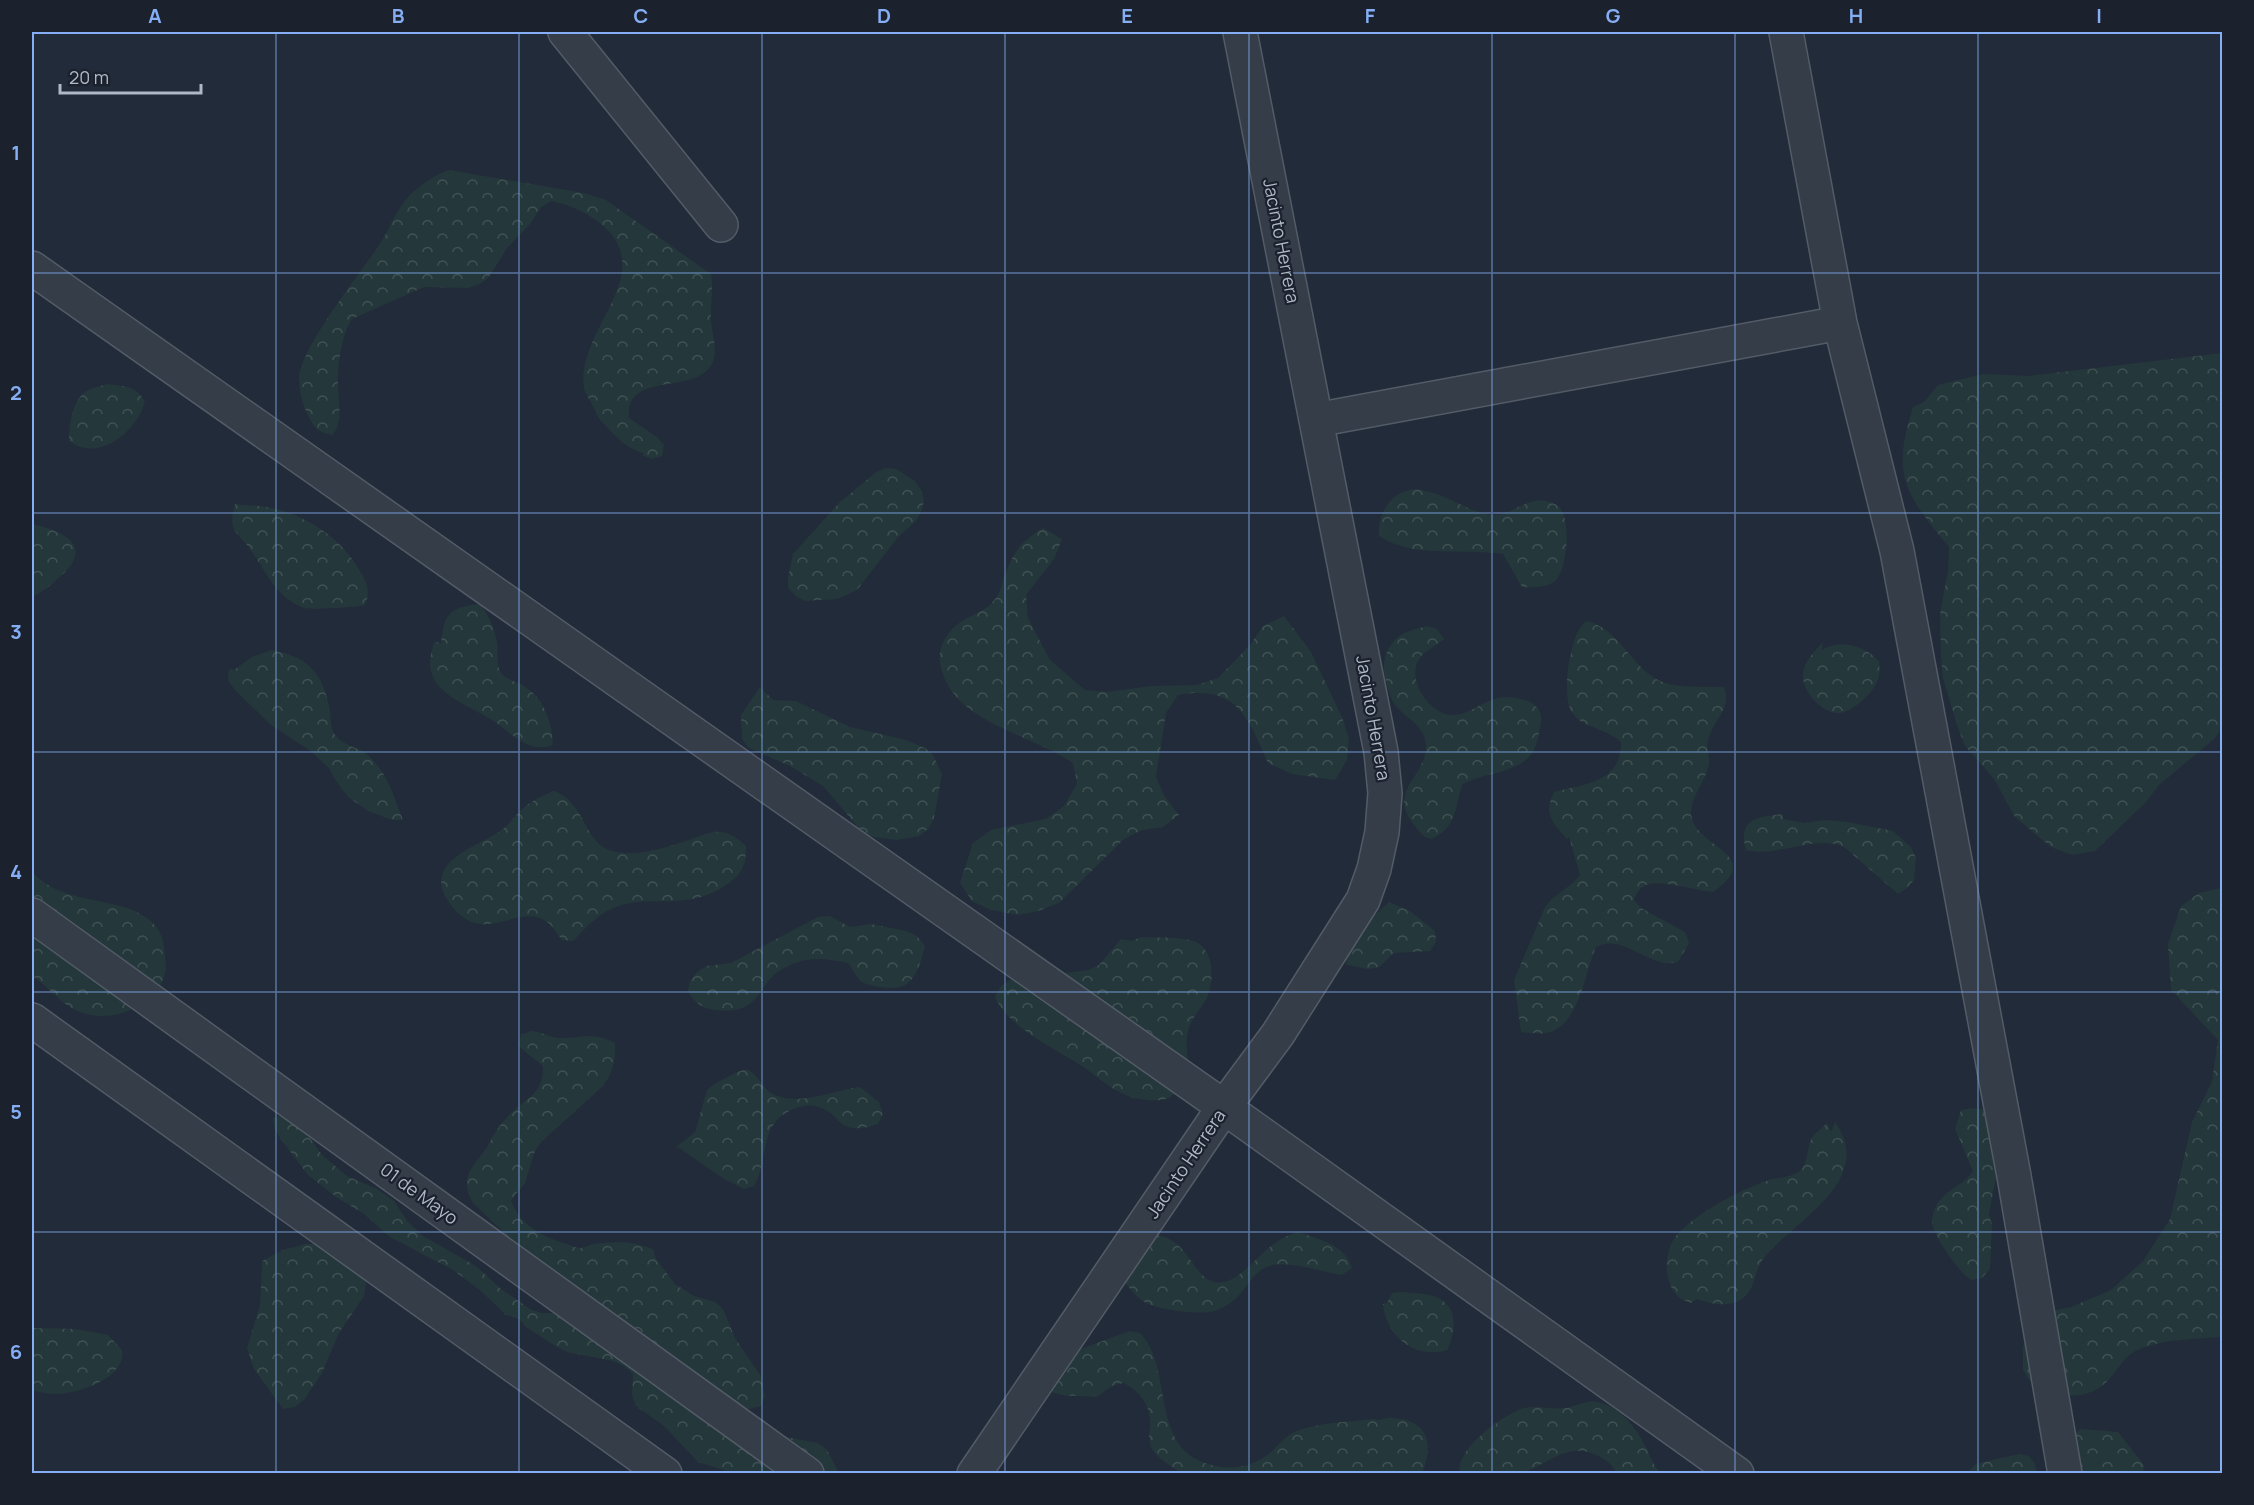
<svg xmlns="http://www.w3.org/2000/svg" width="2254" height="1505" font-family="Manrope,sans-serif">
	<defs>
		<pattern id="forest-crowns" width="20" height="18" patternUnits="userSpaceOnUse" patternTransform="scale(1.5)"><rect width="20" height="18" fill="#24373a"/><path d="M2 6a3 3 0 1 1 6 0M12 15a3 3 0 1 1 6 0" fill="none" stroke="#415255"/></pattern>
	</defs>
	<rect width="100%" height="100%" fill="#222b39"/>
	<path fill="url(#forest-crowns)" d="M449,170L584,193L606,200L711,274C714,289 710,304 711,320C712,334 718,349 713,362C697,397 625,369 629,418L657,437L664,445L662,456L652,459L642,455L644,453C626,449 616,437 604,424C598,418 595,411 592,404C589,399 585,393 584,388C575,330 661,274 601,224C586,212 570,205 551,201L541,207L530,224L507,248L489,277L480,284L468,288L424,287L352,319C342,333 337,367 338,384C338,404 344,418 333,435C318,433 313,427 307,413C302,404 299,389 299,378C301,347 360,274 379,245C390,229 396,209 410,195C421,184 435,175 449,170Z
		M2222,353V728L2214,739L2159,785L2146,802L2095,851L2072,855L2051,847L2015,817L1994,779L1965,746L1957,725L1943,678L1941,656L1940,614L1948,570L1949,547C1905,494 1891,476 1913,407L1924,402L1938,385L1983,374L2028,376Z
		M108,384C126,387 136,385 145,402C136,432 99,463 69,441C69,426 72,402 85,392C91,388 101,386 108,384Z
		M885,468L896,469L915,481L922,491L924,501L921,512L916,521L898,537L857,590L837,599L805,601L796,596L788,588V577L793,554L839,503L875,473Z
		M1416,489C1424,491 1432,492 1439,495C1457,501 1476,515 1495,515C1515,514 1531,493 1552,503C1555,504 1558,505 1560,508C1571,520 1568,572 1554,582C1546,587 1531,588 1522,587L1503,554C1463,548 1414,559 1379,536C1377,513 1392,490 1416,489Z
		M235,504C248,506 260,505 272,508C308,516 342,539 360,571C367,584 371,591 365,605C358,607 311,610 305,608C274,598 265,568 247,545C242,539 236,534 233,527C231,519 233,512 235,504Z
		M32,524C61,531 95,544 62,575C52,584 44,591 32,597Z
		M1043,528L1062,539L1054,559L1026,595L1028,618L1050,660L1085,690L1107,692L1153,686L1197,685L1218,678L1250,645L1263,626L1284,616L1311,652L1342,717L1349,738L1347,760L1335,780L1292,774L1268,763C1247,716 1237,685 1178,695L1166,713L1156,777L1165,797L1179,815L1163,827L1142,830L1124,839L1059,903L1038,911L1018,915L991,910L972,901L960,883L973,843L991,830L1046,819L1064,806L1077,784L1073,763C1032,734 953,723 941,667C938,657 940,646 946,637C961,614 982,617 996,598C1000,593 1002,583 1004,577C1015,550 1018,544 1043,528Z
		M480,604C489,616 494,627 497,642C499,652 495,666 502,674C506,679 517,682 522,685C544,697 552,721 553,745C527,754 512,733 492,720C460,700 415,689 435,641L441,644C444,613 450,607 480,604Z
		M1587,621C1619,629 1630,665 1658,680C1676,689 1704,686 1724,687C1733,710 1713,718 1708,741C1706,749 1710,757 1709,764C1706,781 1693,793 1691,811C1689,848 1769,852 1713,892C1696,891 1660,879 1646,885C1639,888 1637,893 1634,900L1641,908L1685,932L1689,943L1678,962C1648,970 1625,932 1596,947C1585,971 1580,1023 1550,1032C1541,1035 1530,1033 1521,1032L1514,980L1545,907C1555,893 1570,888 1580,875L1569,837L1567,839C1552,822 1543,814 1554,792C1585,784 1622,782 1621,742C1606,728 1583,728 1573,714C1561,699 1569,648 1578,632C1580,627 1583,624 1587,621Z
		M1427,626L1437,629L1444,639C1437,645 1423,652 1419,659C1406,680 1429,713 1450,715C1473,717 1488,692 1515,698C1521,699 1527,700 1532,703C1541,709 1543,717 1540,727C1538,739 1536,751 1526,760C1509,774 1481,773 1462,785C1455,808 1456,829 1431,839C1421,836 1421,833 1414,825C1386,790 1427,777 1426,745C1425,726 1407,719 1396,706C1391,700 1389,692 1387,685C1380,666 1385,643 1404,633C1411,630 1420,628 1427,626Z
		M1823,642L1822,650C1840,638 1865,646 1879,661C1880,669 1880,677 1876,684C1871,695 1849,715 1836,713C1818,710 1798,687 1804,668C1808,658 1816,649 1823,642Z
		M272,650C309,657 323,673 330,711C331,720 330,730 337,737C344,745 356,747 365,753C387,770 393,795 403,820H392L368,811L348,797L334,778L329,768L312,752L271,725L234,689L228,680L229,669L234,670L252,657Z
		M760,687L773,700L796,701L850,727L906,740L925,748L933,755L942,774L934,818L929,828L920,836L897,840L874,837L863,833L823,786L792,767L749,748L742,739L741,715Z
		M554,791C586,802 583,843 612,851C638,858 667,847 692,839C699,836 707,833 714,832C727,830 738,838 746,846C746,854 746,862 742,869C732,886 706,898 686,900C664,903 643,899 621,905C601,911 587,926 573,941L562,940C558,935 553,926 547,922C516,900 483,952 448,901C421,860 481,846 503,829C509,824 514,818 519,812C528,803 542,795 554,791Z
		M1783,814V819L1804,823L1825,820L1847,822L1893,831L1911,847L1916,858L1914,880L1907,888L1898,894L1843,846C1811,835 1778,858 1746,850C1737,819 1758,817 1783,814Z
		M32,871C63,910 132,892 158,929C163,937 164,945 165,955C165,961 167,968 165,973C160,999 126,1017 101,1016C64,1014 58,993 32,976Z
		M2222,888V1337C2196,1339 2155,1339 2132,1353C2124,1358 2117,1370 2111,1377C2090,1402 2064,1397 2035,1389L2023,1370V1347L2031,1326L2050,1311L2071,1307L2111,1290L2143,1261L2170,1219L2192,1122L2212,1082L2218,1040L2171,990L2168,944L2181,906L2199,893Z
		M1389,902L1410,911L1435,931L1436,942L1430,951L1394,953L1379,967L1368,969L1347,965L1344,953L1365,925Z
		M830,916L850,927L871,924L906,931L917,936L925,946C918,973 913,993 880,987C874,986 867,985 862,982C857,979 853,969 848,963C825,958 808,956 786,967C754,982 765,1015 716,1010C703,1009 694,1003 688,991L690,981L698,971L707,966L731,963L818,917Z
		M1142,937C1156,938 1186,936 1198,943C1214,953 1214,979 1208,995C1203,1008 1191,1017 1188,1031C1184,1046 1190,1063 1188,1078C1180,1088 1174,1099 1160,1100C1150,1101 1137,1099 1128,1096C1109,1089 1094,1073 1077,1063C1051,1046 1007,1026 995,997L1001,986L1010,980L1089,970L1099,965L1121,939L1131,941Z
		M531,1031C541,1031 548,1037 558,1038C582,1039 591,1031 615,1043C616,1060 613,1073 603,1086L541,1142L535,1151L525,1183L511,1200C519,1225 543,1237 567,1244C571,1246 576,1248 580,1248C585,1248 589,1245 594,1244C613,1241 634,1241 653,1249L656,1259L675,1284L694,1296L715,1302L723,1309L735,1338L760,1375L765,1396L761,1406L744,1410L748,1430L818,1443L827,1450L839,1473H733L698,1462L664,1426L636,1406L632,1395L633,1374L624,1366L613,1361L567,1352L557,1347L526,1327L519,1319L506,1315L481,1291L453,1270L390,1237L364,1214L336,1197L308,1175L280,1138L275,1130L273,1118L283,1115L310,1138L322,1155L347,1176L377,1189L394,1201L408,1222L423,1236L476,1266L501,1289L530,1309L541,1313H552L561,1306L526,1253L473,1203C461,1182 468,1171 482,1154C489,1146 492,1135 499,1127C504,1120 511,1112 518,1107C534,1094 543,1089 543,1066L518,1046L521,1035Z
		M747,1069C759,1076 762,1087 771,1093C797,1108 834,1090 860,1087L879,1102L883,1113L878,1124C869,1127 856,1131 846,1126C842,1125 838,1120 835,1117C825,1107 811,1102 796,1108C757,1122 770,1158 754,1186L744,1189L724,1179L678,1147L675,1148L695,1132L707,1090L716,1083L737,1072Z
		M1973,1108L1993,1111L2002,1146L1989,1214L1992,1225L1990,1269L1982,1278L1971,1280C1959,1272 1932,1235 1932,1221C1932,1213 1936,1204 1941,1199C1951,1187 1965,1184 1973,1171L1955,1129L1961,1110Z
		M1835,1122C1877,1181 1793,1221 1763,1259C1754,1271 1755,1291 1742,1299C1728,1308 1711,1304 1697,1299L1691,1303C1677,1299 1672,1292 1668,1278C1665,1266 1667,1250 1674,1239C1688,1217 1742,1189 1766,1181C1777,1177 1793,1178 1801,1170C1808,1163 1807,1148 1811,1139C1815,1133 1822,1128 1827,1123L1831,1132Z
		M1298,1232C1318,1239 1346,1245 1352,1268L1342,1275C1322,1272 1286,1260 1269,1266C1251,1272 1247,1290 1233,1301C1229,1304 1222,1308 1217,1310C1205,1316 1161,1310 1148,1304C1139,1300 1133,1292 1126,1284L1125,1272L1146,1234C1175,1235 1182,1248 1197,1269C1222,1302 1248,1266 1266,1250C1275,1242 1287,1235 1298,1232Z
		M305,1244H317L364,1273L366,1284L364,1296L339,1333L322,1373L304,1400L295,1407L283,1409L254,1369L247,1348L260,1305L262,1261L283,1250Z
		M1402,1292C1412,1293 1426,1293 1436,1297C1459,1306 1456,1333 1447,1350C1415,1360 1386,1336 1383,1304L1387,1303L1392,1293Z
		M32,1328L76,1329L108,1335L122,1350C127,1378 77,1394 55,1394C47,1394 39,1392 32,1390Z
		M1130,1331L1140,1333C1171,1363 1153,1437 1196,1459C1222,1472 1250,1471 1272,1451C1280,1444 1287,1434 1297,1431C1321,1422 1348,1422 1374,1419C1381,1422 1385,1417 1392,1418C1427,1420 1434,1441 1423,1471L1420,1473H1181C1173,1467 1157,1458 1152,1449C1148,1441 1149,1434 1150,1426C1151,1405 1141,1393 1124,1383L1114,1385L1096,1397C1080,1395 1067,1398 1051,1392L1046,1381L1078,1350Z
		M1593,1401C1619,1405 1636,1427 1647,1449C1651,1457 1654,1467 1661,1473H1616C1612,1463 1606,1460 1596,1455C1567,1441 1548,1465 1521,1473C1505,1477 1478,1474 1460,1473C1454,1450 1504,1414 1524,1408C1538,1405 1552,1410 1566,1408C1575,1406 1583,1402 1593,1401Z
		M2080,1429L2118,1432L2144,1465L2143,1473L2058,1474L2065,1442Z
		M2019,1454L2029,1456L2035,1464L2037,1473H1967L1976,1464Z"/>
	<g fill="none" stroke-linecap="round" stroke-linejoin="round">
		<g stroke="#535b67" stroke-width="36">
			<path id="minor" d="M565,32L721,225
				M32,268L1224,1107L1737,1474
				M1840,323L1897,551L2014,1176L2065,1474
				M1316,420L1840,323L1786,32
				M974,1474L1224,1107L1278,1034L1363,900L1374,869L1382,832L1385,793L1381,752L1240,32"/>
		</g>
		<g stroke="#535b67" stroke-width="36">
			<path id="tertiary" d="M32,915L807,1474
				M32,1020L665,1474"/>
		</g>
		<use href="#minor" stroke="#353d49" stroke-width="33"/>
		<use href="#tertiary" stroke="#353d49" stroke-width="33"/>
	</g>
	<path fill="none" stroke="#85aef5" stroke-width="1.5" stroke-opacity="0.55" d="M276,32V1474M519,32V1474M762,32V1474M1005,32V1474M1249,32V1474M1492,32V1474M1735,32V1474M1978,32V1474M32,273H2222M32,513H2222M32,752H2222M32,992H2222M32,1232H2222"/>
	<g text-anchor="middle" stroke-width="4.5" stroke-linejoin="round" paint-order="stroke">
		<g font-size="18" fill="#b0b8c6" stroke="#1b222e">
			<text transform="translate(1281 241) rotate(79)" y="6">Jacinto Herrera</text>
			<text transform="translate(1373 718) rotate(80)" y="6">Jacinto Herrera</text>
			<text transform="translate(1186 1164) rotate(-56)" y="6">Jacinto Herrera</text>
			<text transform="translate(419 1194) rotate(36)" y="6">01 de Mayo</text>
		</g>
	</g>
	<rect width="2254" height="1505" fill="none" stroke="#1b222e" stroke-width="66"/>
	<path d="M60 84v9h141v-9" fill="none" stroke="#b0b8c6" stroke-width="3"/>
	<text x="69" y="84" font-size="18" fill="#b0b8c6" stroke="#1b222e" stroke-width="4.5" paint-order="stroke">20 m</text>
	<rect x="33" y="33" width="2188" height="1439" fill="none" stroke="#85aef5" stroke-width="2"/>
	<g font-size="20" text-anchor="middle" font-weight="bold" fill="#85aef5">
		<text x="155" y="23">A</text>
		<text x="398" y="23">B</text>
		<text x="641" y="23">C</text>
		<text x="884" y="23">D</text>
		<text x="1127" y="23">E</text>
		<text x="1370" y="23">F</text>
		<text x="1613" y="23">G</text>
		<text x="1856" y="23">H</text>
		<text x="2099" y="23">I</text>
		<text x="16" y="160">1</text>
		<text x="16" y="400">2</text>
		<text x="16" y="639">3</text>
		<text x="16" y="879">4</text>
		<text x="16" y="1119">5</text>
		<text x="16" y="1359">6</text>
	</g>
</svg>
